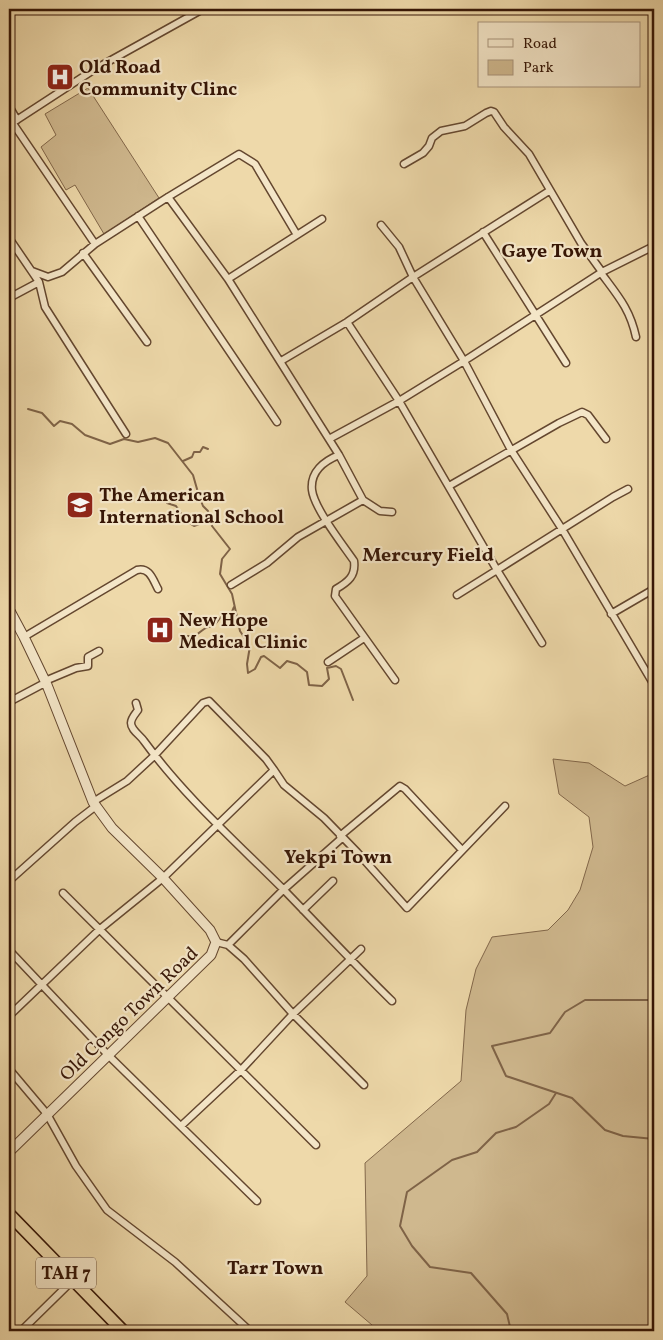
<svg xmlns="http://www.w3.org/2000/svg" width="663" height="1340" font-family="Vollkorn,serif">
	<rect width="100%" height="100%" fill="#eed9aa"/>
	<filter id="stains"><feTurbulence type="fractalNoise" baseFrequency=".004" numOctaves="4"/><feColorMatrix values="0 0 0 0 .2 0 0 0 0 .09 0 0 0 0 .02 0 0 0 .5 -.17"/></filter>
	<radialGradient id="worn" r=".72"><stop offset=".6" stop-color="#630" stop-opacity="0"/><stop offset="1" stop-color="#630" stop-opacity=".3"/></radialGradient>
	<path fill="#cfb88e" stroke="#82674a" d="M88,88L159,198L104,234L75,185L66,190L41,147L56,135L45,114Z
		M553,759L589,763L625,786L654,773V1331H379L345,1302L367,1276L365,1163L461,1081L466,1010L476,969L492,937L548,930L568,910L580,890L593,847L589,817L559,794Z"/>
	<g fill="none" stroke-linecap="round" stroke-linejoin="round">
		<path stroke="#7f6347" stroke-width="2" d="M28,409L42,413L54,426L60,421L72,424L85,435L110,444L124,439L138,442L155,438L168,443L193,475L199,496L203,506L208,511L212,526L230,549L222,559L220,574L232,594L240,631L250,646L247,664L248,673L255,669L261,657L264,656L280,668L287,661L297,664L307,672L309,685L322,686L329,679L327,668L336,666L341,669L353,700
			M183,461L192,457L194,452H200L203,447L208,449
			M167,503L176,506L186,521L194,526L210,520
			M185,636C187,636 193,636 194,636C202,633 204,625 213,627L221,617L231,614L234,607
			M654,1000H585L565,1012L550,1033L492,1046L506,1076L572,1098L605,1130L623,1136L654,1139
			M511,1331L507,1314L471,1273L430,1267L412,1246L400,1226L407,1192L452,1160L477,1152L496,1133L516,1127L549,1104L556,1093"/>
		<g stroke="#64472f" stroke-width="9">
			<path id="minor" d="M9,106L17,120
				M12,122L95,244
				M9,125L95,69L203,9
				M404,164L423,153L429,146L432,138L441,131L465,126L486,113L491,111L494,112L504,127L529,154L581,243L602,272
				M168,197L228,279L339,455C324,461 310,472 312,490C314,508 343,545 354,561C356,576 348,582 336,589L335,596L395,680
				M138,216L277,422
				M381,225L399,247L413,277L464,361L511,450L562,529L654,685
				M483,232L566,363
				M9,238L39,282L45,307L126,434
				M83,253L147,342
				M32,271L48,277L62,272L95,244L168,197L239,154L255,164L297,235
				M601,273C618,296 630,309 636,337
				M228,279L322,219
				M9,298L39,282
				M347,322L399,401L497,570L457,595
				M281,361L347,322L413,277L549,191
				M329,439L399,401L464,361L602,272L654,246
				M339,455L363,500L380,511L392,512
				M449,486L559,423L582,412L588,415L606,439
				M231,585L267,563L298,537L363,500
				M611,614L654,589
				M24,637L137,570C150,567 153,580 158,589
				M542,643L497,570L613,497L628,489
				M328,662L364,638
				M45,681L76,668L88,666V657L99,651
				M9,702L41,685H47
				M136,703L138,710C136,713 131,718 131,723C131,730 140,735 144,741C184,796 236,842 284,890C320,927 355,965 392,1001
				M274,770L284,785L324,818L357,852L407,908L505,806
				M340,836L400,786L405,789L462,850
				M9,881L75,822L96,806
				M63,893L316,1145
				M303,910L333,881
				M216,942L228,945L244,959L293,1014L364,1085
				M228,945L283,890L342,838
				M9,950L108,1055L257,1201
				M9,1016L100,929L163,878L274,770L266,759L209,701L203,703L154,756L127,781L93,802
				M9,1069L47,1114L76,1166L107,1210L175,1262L250,1331
				M181,1126L241,1070L293,1014L361,949
				M21,1331L73,1280"/>
		</g>
		<g stroke="#64472f" stroke-width="11">
			<path id="tertiary" d="M9,609L24,637L47,685L93,802L112,828L163,878L210,930L216,942L211,955L9,1152"/>
		</g>
		<g stroke="#361606" stroke-width="14">
			<path id="trunk" d="M9,1214L123,1331"/>
		</g>
		<use href="#minor" stroke="#f4e6c8" stroke-width="6"/>
		<use href="#tertiary" stroke="#f4e6c8" stroke-width="9"/>
		<use href="#trunk" stroke="#eed9aa" stroke-width="11"/>
	</g>
	<defs>
		<g id="hospital-square" transform="scale(1.4375)"><rect x="-9" y="-9" width="18" height="18" rx="4" fill="#8f2418" stroke="#f4e6c8"/><path d="M-5-5h3v3.5h4V-5h3V5h-3V1.5h-4V5h-3Z" fill="#fff"/></g>
		<g id="school-square" transform="scale(1.4375)"><rect x="-9" y="-9" width="18" height="18" rx="4" fill="#8f2418" stroke="#f4e6c8"/><path d="M0-5L7-2L0 1L-7-2ZM-4 1L0 2.5L4 1V4Q0 6-4 4Z" fill="#fff"/></g>
	</defs>
	<g fill-rule="evenodd">
		<use href="#hospital-square" x="60" y="77"/>
		<use href="#school-square" x="80" y="505"/>
		<use href="#hospital-square" x="160" y="630"/>
	</g>
	<g text-anchor="middle" stroke-width="4.5" stroke-linejoin="round" paint-order="stroke">
		<rect fill="#f4e6c8" stroke="#6f5440" stroke-width="1" x="36" y="1257.5" width="60" height="31" rx="4"/>
		<g font-size="18" font-weight="bold" fill="#361606">
			<text x="66" y="1279">TAH 7</text>
		</g>
		<g font-size="19" font-weight="bold" fill="#361606" stroke="#f4e6c8" text-anchor="start">
			<text x="79" y="73">Old Road<tspan x="79" dy="22">Community Clinc</tspan></text>
			<text x="99" y="501">The American<tspan x="99" dy="22">International School</tspan></text>
			<text x="179" y="626">New Hope<tspan x="179" dy="22">Medical Clinic</tspan></text>
		</g>
		<g font-size="19" fill="#361606" stroke="#f4e6c8">
			<text transform="translate(128 1013) rotate(-44)" y="7">Old Congo Town Road</text>
		</g>
		<g font-size="20" font-weight="bold" fill="#361606" stroke="#f4e6c8">
			<text x="552" y="257">Gaye Town</text>
			<text x="428" y="561">Mercury Field</text>
			<text x="338" y="863">Yekpi Town</text>
			<text x="275" y="1274">Tarr Town</text>
		</g>
	</g>
	<rect width="663" height="1340" fill="none" stroke="#eed9aa" stroke-width="30"/>
	<rect x="10" y="10" width="643" height="1320" fill="none" stroke="#361606" stroke-width="2.5"/>
	<rect x="15" y="15" width="633" height="1310" fill="none" stroke="#361606"/>
	<rect x="478" y="22" width="162" height="65" fill="#f4e6c8" stroke="#a8937a"/>
	<rect x="488" y="39" width="25" height="8" fill="#f4e6c8" stroke="#a8937a"/>
	<text x="523" y="48" font-size="15" fill="#361606">Road</text>
	<rect x="488" y="60" width="25" height="15" fill="#cfb88e" stroke="#a8937a"/>
	<text x="523" y="72" font-size="15" fill="#361606">Park</text>
	<rect width="100%" height="100%" filter="url(#stains)"/>
	<rect width="100%" height="100%" fill="url(#worn)"/>
</svg>
